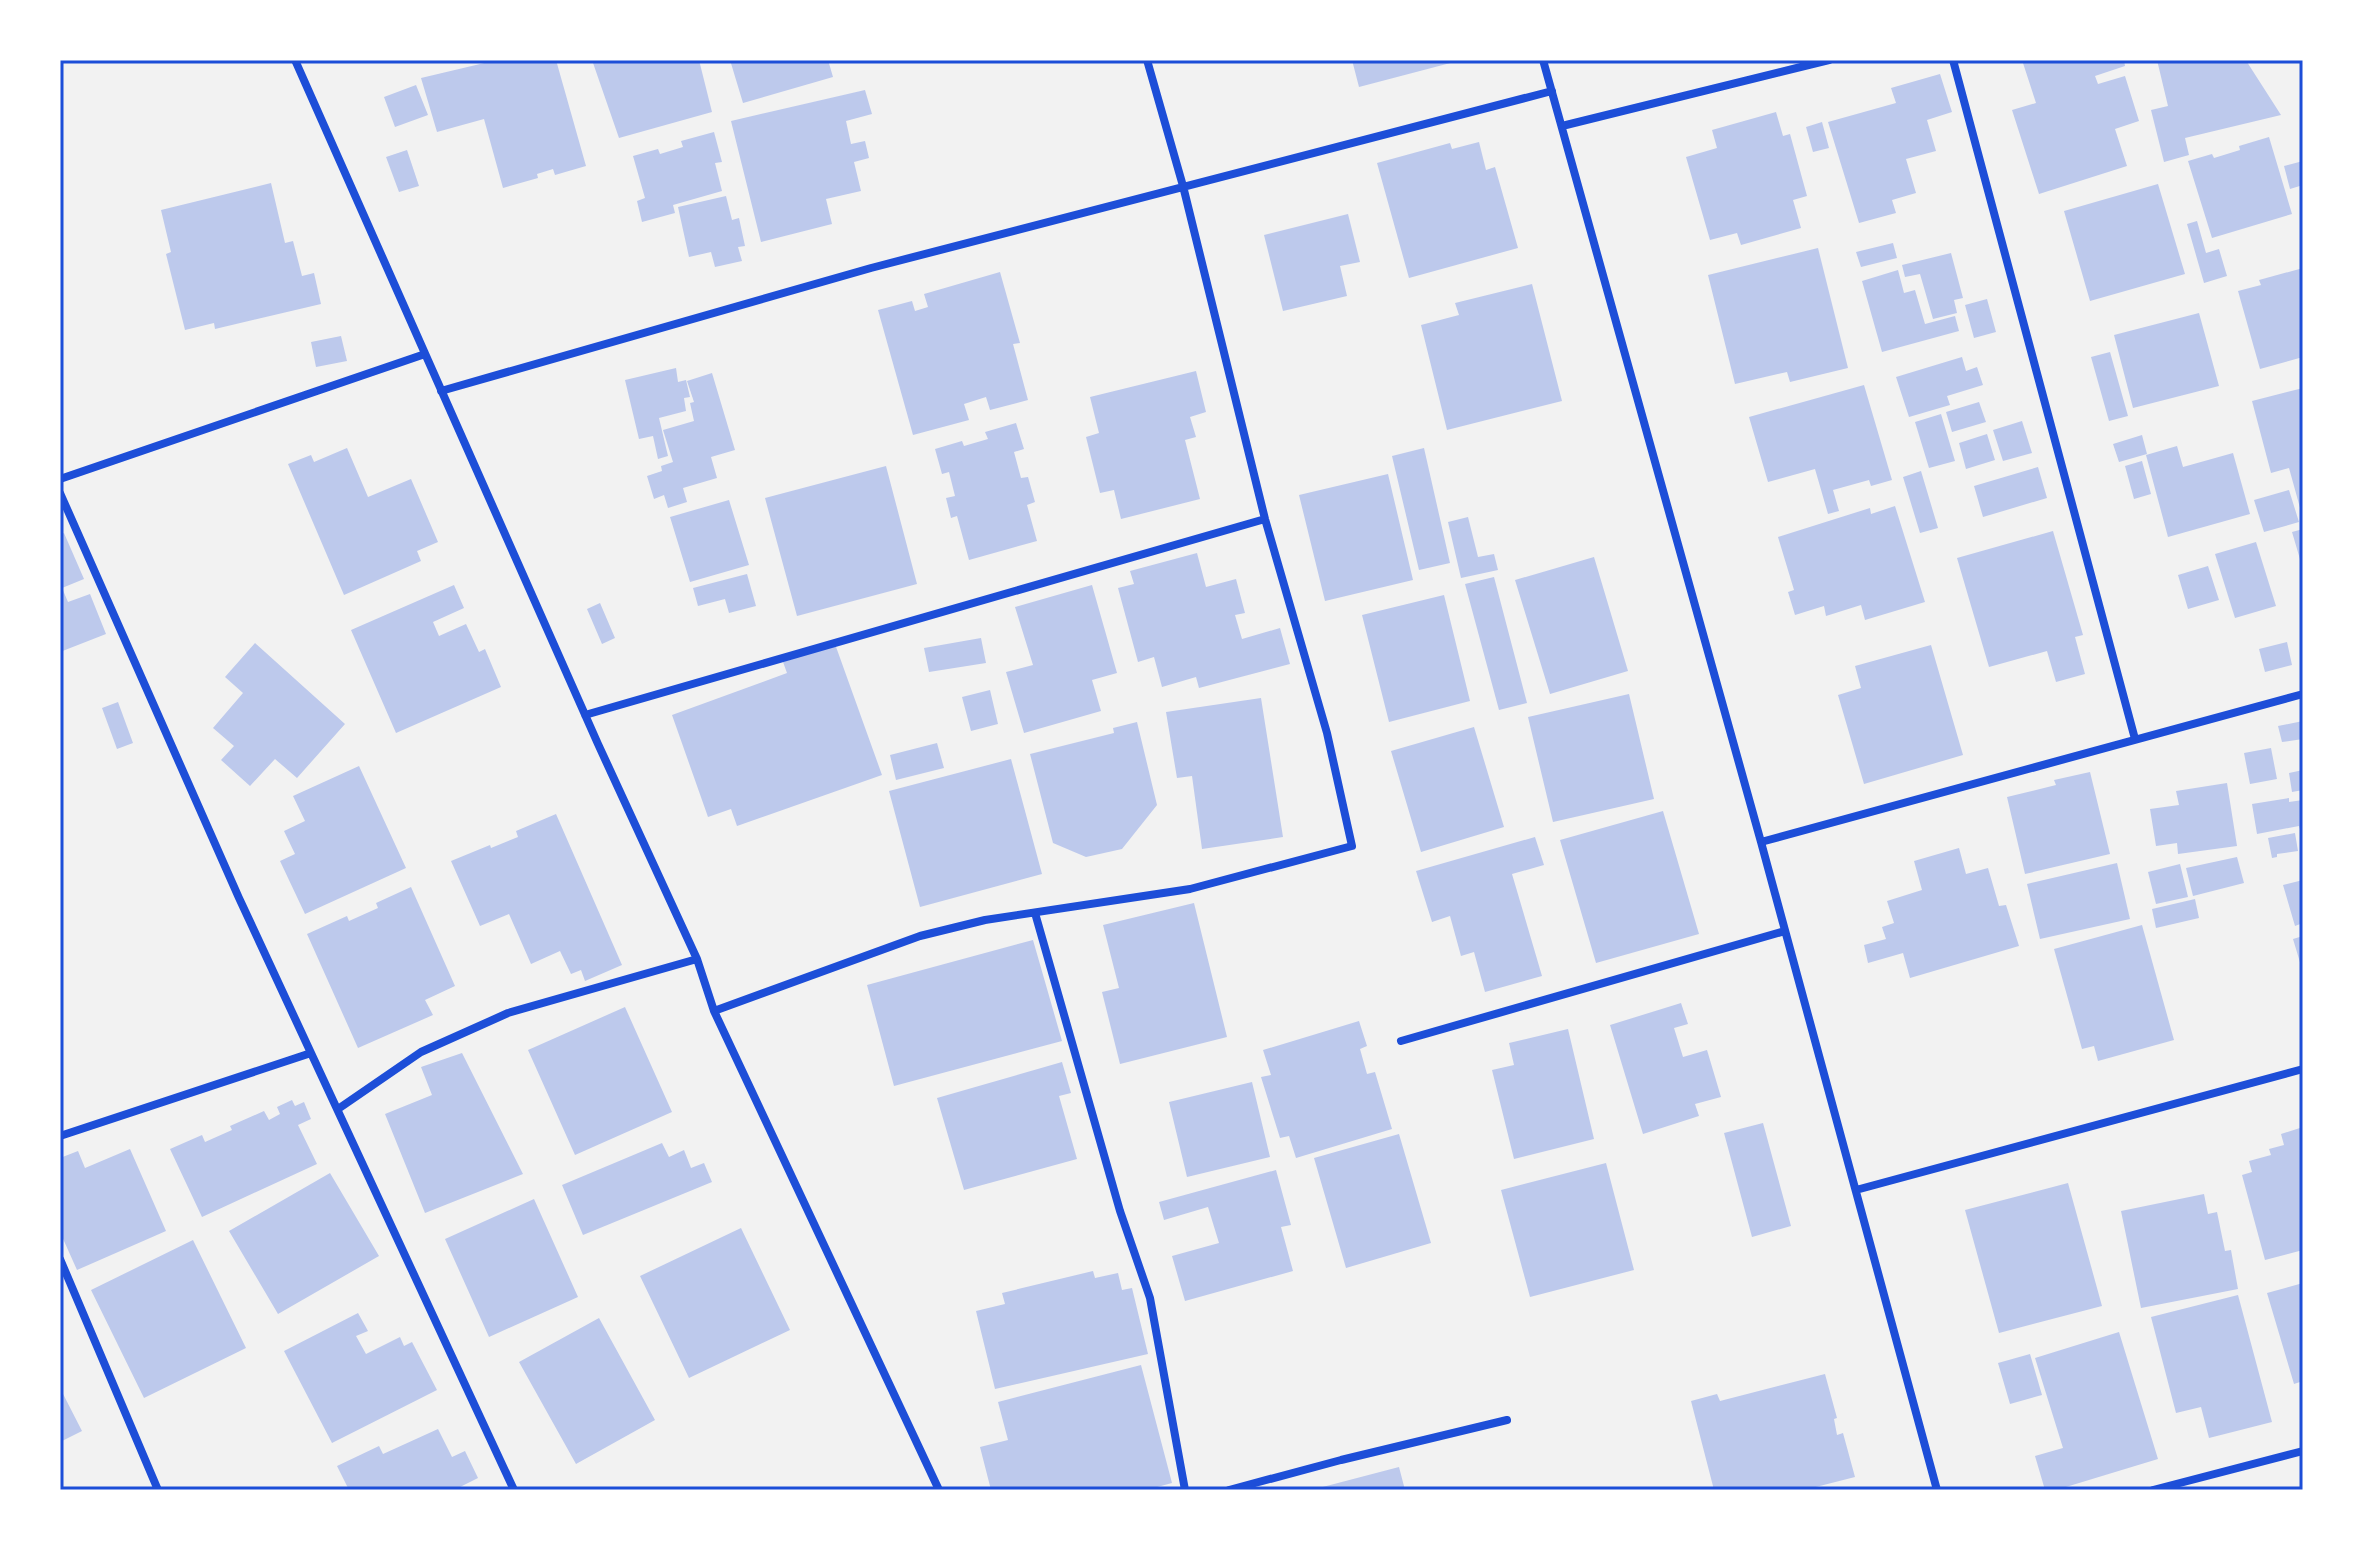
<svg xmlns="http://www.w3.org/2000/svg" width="2363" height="1550" font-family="Montserrat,sans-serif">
	<rect width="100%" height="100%" fill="#f2f2f2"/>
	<path fill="#bdc9ec" d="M497,60H556L586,166L555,175L553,169L537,174L538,178L503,188L484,119L437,132L421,78Z
		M592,60H699L712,112L619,138Z
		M730,60H828L833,77L743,103Z
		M1352,60H1458V61L1359,87Z
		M2022,60H2124L2125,66L2095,76L2098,84L2125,76L2139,121L2115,129L2127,166L2039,194L2012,110L2036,103Z
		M2157,60L2247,62L2281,115L2185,138L2189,155L2164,162L2151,110L2168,106Z
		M1940,74L1952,112L1927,120L1936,151L1906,159L1916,193L1892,200L1896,213L1859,223L1828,122L1896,103L1891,88Z
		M416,85L428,115L395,127L384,97Z
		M865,90L872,114L846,121L851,144L865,141L869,158L854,162L861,191L826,199L832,224L761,242L731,121Z
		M1776,112L1783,136L1790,134L1807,196L1793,200L1801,228L1741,245L1737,233L1710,240L1686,157L1717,148L1712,130Z
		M1822,122L1829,148L1813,152L1806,127Z
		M714,132L722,162L715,163L722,191L673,205L675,213L642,222L637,201L645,198L633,156L658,149L660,154L683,147L681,141Z
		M2269,137L2292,214L2212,238L2188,161L2212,154L2214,158L2240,150L2239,146Z
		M1479,142L1486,170L1495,167L1518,248L1409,278L1377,163L1450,143L1452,149Z
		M407,150L419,186L399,192L386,157Z
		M2303,161V185L2290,189L2284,166Z
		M271,183L285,243L293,241L302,276L314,273L321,304L215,329L214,323L185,330L166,254L171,252L161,210Z
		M2158,184L2185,274L2090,301L2064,211Z
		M726,196L732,220L739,218L745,246L738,247L742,261L715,267L711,252L689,257L678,207Z
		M1348,214L1360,262L1340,266L1347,296L1283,311L1264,235Z
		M2197,221L2206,253L2219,249L2227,276L2204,283L2187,224Z
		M1893,243L1897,258L1861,267L1856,252Z
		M1818,248L1848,368L1790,382L1787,372L1735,384L1708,275Z
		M1951,253L1963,298L1954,300L1957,313L1933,319L1920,274L1905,277L1902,265Z
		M2303,268V357L2260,369L2238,291L2261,285L2259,280Z
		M1898,270L1904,293L1915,290L1925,324L1955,316L1959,331L1882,352L1862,281Z
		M1000,272L1020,343L1013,344L1028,400L990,410L986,397L964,404L969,420L913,435L878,310L912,301L915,311L928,307L924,294Z
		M1532,284L1562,401L1447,430L1421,325L1459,315L1455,303Z
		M1987,299L1996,332L1974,338L1965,305Z
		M2199,313L2219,386L2133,408L2114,335Z
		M341,336L347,361L316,367L311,342Z
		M2110,352L2128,416L2109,421L2091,357Z
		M1962,357L1966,371L1977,367L1983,385L1947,396L1950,405L1909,417L1896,377Z
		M676,368L678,382L686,380L690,397L684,398L686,411L659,418L668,456L658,459L653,436L639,439L625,380Z
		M1196,371L1206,412L1190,417L1196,437L1185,440L1200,499L1121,519L1114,490L1100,493L1086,437L1099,433L1090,397Z
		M712,373L735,450L711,457L717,478L683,488L687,502L668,508L664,495L654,499L647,476L662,471L661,466L673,462L663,430L694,421L690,403L694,402L687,381Z
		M1864,385L1892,480L1871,486L1869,480L1833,490L1839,511L1828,514L1815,469L1768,482L1749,417Z
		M2303,388V514L2302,515L2289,468L2271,473L2252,401Z
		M1979,402L1986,422L1952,432L1946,412Z
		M1941,414L1955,461L1929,468L1915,422Z
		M2022,421L2032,453L2003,461L1993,430Z
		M1016,423L1024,449L1014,452L1021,478L1028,477L1035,502L1027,505L1037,541L969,560L957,516L951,518L946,498L955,496L949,472L942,474L935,449L962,441L964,446L988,439L985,432Z
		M1987,434L1995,460L1966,469L1959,443Z
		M2142,435L2147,454L2119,462L2113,444Z
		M2177,446L2183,467L2233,453L2250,514L2168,537L2146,455Z
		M347,448L368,497L411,479L438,542L417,551L421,561L344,595L288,464L311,455L314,462Z
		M1424,448L1450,563L1419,570L1392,456Z
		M2142,461L2151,494L2134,499L2125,466Z
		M886,466L917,584L797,616L765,498Z
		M2038,467L2047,498L1983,517L1974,486Z
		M1921,471L1938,528L1920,533L1903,477Z
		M1388,474L1413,580L1325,601L1299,495Z
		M2289,490L2299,522L2264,532L2254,500Z
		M729,500L749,565L690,582L670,517Z
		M1895,506L1925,602L1865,620L1861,605L1826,616L1824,606L1795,615L1788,592L1794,590L1778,537L1870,508L1871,514Z
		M1468,517L1478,557L1494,554L1498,570L1461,578L1448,522Z
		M2303,529V566H2302L2292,532Z
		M2053,531L2083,635L2075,637L2085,674L2056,682L2047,651L1989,667L1957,558Z
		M64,533L84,579L62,588L68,602L90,594L106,634L60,652V535Z
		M2256,542L2276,606L2235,618L2215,554Z
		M1197,553L1206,587L1236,579L1245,613L1235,615L1242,639L1280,628L1290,664L1199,688L1196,677L1162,687L1154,657L1138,662L1118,588L1134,584L1130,571Z
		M1594,557L1628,671L1550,694L1515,580Z
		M2208,566L2219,600L2188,609L2178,575Z
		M747,574L756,606L729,613L725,599L698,606L693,588Z
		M1494,577L1527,703L1499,710L1465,584Z
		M454,585L464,608L433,622L439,636L466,624L479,652L485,649L501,687L396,733L351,630Z
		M1092,585L1117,673L1092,680L1101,711L1024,733L1006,672L1033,665L1015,607Z
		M1444,595L1470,701L1389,722L1362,615Z
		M600,603L615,638L602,644L587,609Z
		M981,638L986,663L929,672L924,648Z
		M2287,642L2292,665L2265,672L2259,649Z
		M255,643L345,724L297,778L275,759L250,786L221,760L234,746L213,728L243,693L225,677Z
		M835,644L882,775L737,826L731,809L708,817L672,715L787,673L783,662Z
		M1931,645L1963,755L1864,784L1838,695L1861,688L1855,666Z
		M990,690L998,724L971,731L962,697Z
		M1629,694L1654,799L1553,822L1528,717Z
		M1261,698L1283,837L1202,849L1192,776L1177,778L1166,712Z
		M118,702L133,743L117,749L102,708Z
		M2303,721V739L2282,742L2278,726Z
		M1137,722L1157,805L1122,849L1086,857L1053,843L1030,754L1114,733L1113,728Z
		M1474,727L1504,827L1421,852L1391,751Z
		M937,743L944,768L896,780L890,755Z
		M2271,748L2277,779L2250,784L2244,753Z
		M1011,759L1042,874L920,907L889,791Z
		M359,766L406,868L305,914L280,861L295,854L284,831L305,821L293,796Z
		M2303,770V790L2292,792L2289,773Z
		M2090,772L2110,854L2025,874L2007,797L2056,785L2054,780Z
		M2227,783L2237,846L2178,854L2177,843L2156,846L2150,809L2179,805L2176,791Z
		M2289,798V802L2303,800V839L2299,826L2257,834L2252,804Z
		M1663,811L1699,934L1596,963L1560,840Z
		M556,814L622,965L585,981L581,970L571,974L560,951L531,964L509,914L480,926L451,861L490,845L491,848L518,837L516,831Z
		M2295,833L2298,851L2277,854V857L2272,858L2268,838Z
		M1535,837L1544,865L1512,874L1542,976L1485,992L1474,952L1461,956L1450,916L1432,922L1416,871Z
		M1959,848L1966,874L1988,868L1999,906L2006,905L2019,946L1910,978L1903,953L1868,963L1864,945L1886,939L1882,927L1894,923L1887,901L1922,890L1914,861Z
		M2237,857L2244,883L2193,896L2186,868Z
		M2117,863L2130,919L2040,939L2027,884Z
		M2180,864L2188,897L2156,904L2148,872Z
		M2303,880V923L2295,926L2283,885Z
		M411,887L455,986L425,1000L433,1015L358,1048L307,934L347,916L349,921L378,908L376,903Z
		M2195,899L2199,918L2156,928L2152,909Z
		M1194,903L1227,1037L1120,1064L1102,992L1119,988L1103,925Z
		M2142,925L2174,1040L2098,1061L2094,1046L2082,1049L2054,949Z
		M2303,936V969H2302L2293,939Z
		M1033,940L1062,1041L894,1086L867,985Z
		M1681,1003L1688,1024L1674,1028L1683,1057L1707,1050L1721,1097L1695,1104L1699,1116L1643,1134L1610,1025Z
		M625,1007L672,1112L575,1155L528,1050Z
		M1359,1021L1367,1046L1360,1049L1367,1074L1375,1072L1392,1129L1296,1158L1289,1136L1280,1138L1261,1077L1271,1075L1263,1050Z
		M1568,1029L1594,1139L1514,1159L1492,1070L1514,1065L1509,1043Z
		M462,1053L523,1174L425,1213L385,1114L432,1095L421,1067Z
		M1062,1062L1071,1093L1059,1096L1077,1159L964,1190L937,1098Z
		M1252,1082L1270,1157L1187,1177L1169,1102Z
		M292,1100L295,1106L304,1102L311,1119L298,1125L317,1164L202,1217L170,1149L202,1135L205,1142L232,1130L230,1126L264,1111L269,1120L280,1114L277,1107Z
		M1763,1123L1791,1226L1752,1237L1724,1133Z
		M2303,1127V1250L2265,1260L2242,1175L2252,1172L2249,1161L2271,1155L2269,1149L2284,1145L2281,1134Z
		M1399,1134L1431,1243L1346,1268L1314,1158Z
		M662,1143L669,1157L684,1150L691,1168L704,1163L712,1182L583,1235L562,1185Z
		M130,1149L166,1231L77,1270L60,1232V1158L78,1151L85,1168Z
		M1606,1163L1634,1270L1530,1297L1501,1190Z
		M1276,1170L1291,1225L1281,1227L1293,1271L1185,1301L1172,1256L1219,1243L1208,1207L1164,1220L1159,1202Z
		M330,1173L379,1256L278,1314L229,1231Z
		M2068,1183L2102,1306L1999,1333L1965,1210Z
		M2204,1194L2208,1214L2217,1212L2225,1251L2231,1250L2238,1289L2141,1308L2121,1211Z
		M534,1199L578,1297L489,1337L445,1239Z
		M741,1228L790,1330L689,1378L640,1276Z
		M193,1240L246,1348L144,1398L91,1290Z
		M1093,1271L1095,1278L1118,1273L1122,1290L1132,1288L1148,1354L995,1389L976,1311L1005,1304L1002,1293Z
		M2303,1283V1381L2294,1384L2267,1293Z
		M2238,1295L2272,1422L2209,1438L2201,1407L2176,1413L2151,1317Z
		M358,1313L368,1331L356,1336L366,1354L400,1337L404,1346L412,1342L437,1390L332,1443L284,1351Z
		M599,1318L655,1420L576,1464L519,1362Z
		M2119,1332L2158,1459L2056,1490H2045L2035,1456L2063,1448L2035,1358Z
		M2030,1354L2042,1395L2010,1404L1998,1363Z
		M1141,1365L1172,1483L1146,1490H991L980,1447L1008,1440L998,1402Z
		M1825,1374L1837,1418L1834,1419L1837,1435L1843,1433L1855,1477L1804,1490H1714L1691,1401L1717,1394L1720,1401Z
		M60,1388L82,1431L60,1442Z
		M438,1429L452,1457L465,1451L478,1478L458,1488L459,1490H349L337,1466L379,1446L383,1454Z
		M1399,1467L1405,1490H1315V1489Z"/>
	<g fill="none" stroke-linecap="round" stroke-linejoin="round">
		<path stroke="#1d4ed8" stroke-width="8" d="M295,60L598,744L697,959L714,1011L939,1490
			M1543,60L1761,842L1937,1490
			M1953,60L2135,739
			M1562,126L1829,60
			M441,391L871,268L1552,91
			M60,479L425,354
			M60,493L239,898L514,1490
			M585,715L1265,519
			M1761,842L2303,694
			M1035,913L1120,1211L1150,1298L1185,1490
			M714,1011L920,936L985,920L1190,889L1352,846L1327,733L1265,519L1183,186L1147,60
			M1401,1041L1785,931
			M338,1109L421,1052L508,1013L697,959
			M60,1136L311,1053
			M1856,1190L2303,1069
			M60,1259L158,1490
			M1229,1490L1341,1460L1507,1420
			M2153,1490L2303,1451"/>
	</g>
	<rect width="2363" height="1550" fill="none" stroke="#ffffff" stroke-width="124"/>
	<rect x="62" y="62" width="2239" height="1426" fill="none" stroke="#1d4ed8" stroke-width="3"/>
</svg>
